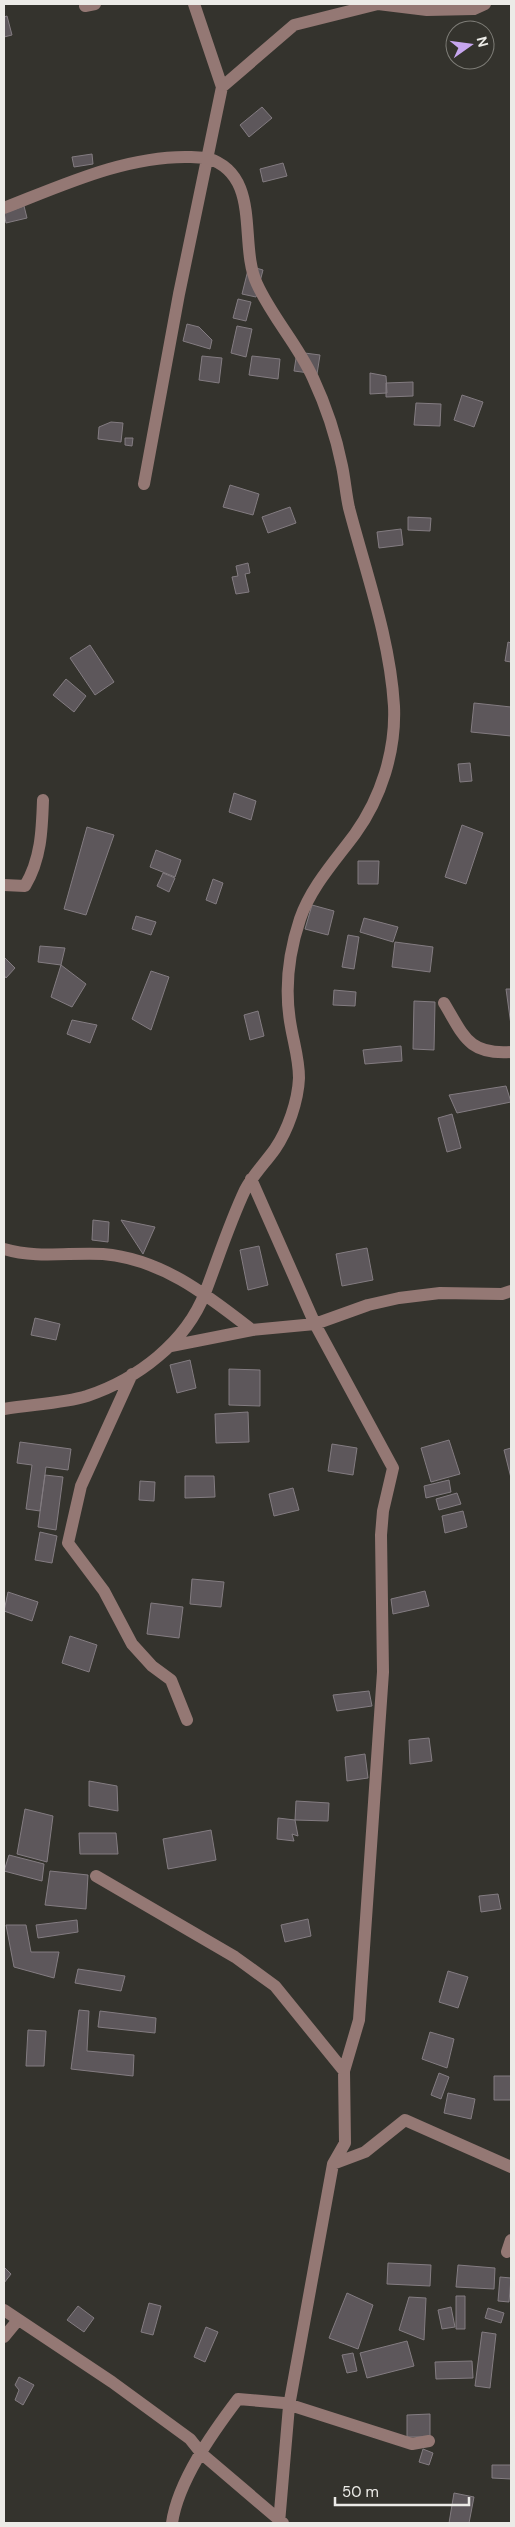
<svg xmlns="http://www.w3.org/2000/svg" width="515" height="2527" font-family="'DM Sans',sans-serif">
	<rect width="100%" height="100%" fill="#34332d"/>
	<path fill="#5d575b" stroke="#837c81" d="M7,16L12,35L4,37V17Z
		M262,107L272,118L249,137L240,125Z
		M92,154L93,164L74,167L72,157Z
		M283,163L287,176L263,182L260,169Z
		M24,206L27,218L6,223L4,213Z
		M249,266L263,270L256,297L242,294Z
		M238,299L251,302L246,321L233,318Z
		M187,324L199,327L212,340L210,349L183,341Z
		M237,326L252,329L246,357L231,353Z
		M297,352L320,355L317,374L294,371Z
		M202,356L222,358L219,383L199,380Z
		M252,356L280,359L278,379L249,375Z
		M370,373L386,376L387,393L370,394Z
		M413,382V396L386,397V383Z
		M462,395L483,402L474,427L454,420Z
		M416,403L441,404L440,426L414,425Z
		M111,422L123,423L121,442L98,439L99,427Z
		M125,438H133L132,446L125,445Z
		M230,485L259,494L253,515L223,507Z
		M290,507L296,523L268,533L262,517Z
		M408,517L431,518L430,531L408,530Z
		M401,529L403,545L379,548L377,532Z
		M248,563L250,573L245,574L249,592L236,594L232,577L238,576L236,566Z
		M508,642L511,643V662L505,661Z
		M90,645L114,682L95,695L70,658Z
		M66,679L86,696L74,712L53,695Z
		M474,703L511,707V736L471,732Z
		M470,763L472,781L460,782L458,764Z
		M234,793L256,801L251,820L229,812Z
		M462,825L483,833L466,884L445,877Z
		M87,827L114,835L86,915L64,909Z
		M156,850L181,860L175,877L150,867Z
		M358,861H379L378,884H358Z
		M163,873L175,878L169,892L157,886Z
		M213,879L223,883L216,904L206,900Z
		M312,905L334,911L328,935L305,929Z
		M136,916L156,922L151,935L132,929Z
		M364,918L398,927L393,942L360,932Z
		M348,935L359,937L354,969L342,967Z
		M395,942L433,947L430,972L392,967Z
		M40,946L65,948L61,965L38,962Z
		M4,957L15,968L6,978L4,975Z
		M61,965L86,984L72,1007L51,997Z
		M151,971L169,977L151,1030L132,1019Z
		M506,989H511V1025Z
		M334,990L356,992L355,1006L333,1005Z
		M414,1001L435,1002L434,1050L413,1049Z
		M258,1011L264,1036L250,1040L244,1015Z
		M72,1020L97,1025L90,1043L67,1034Z
		M401,1046L402,1061L365,1064L363,1050Z
		M506,1086L511,1102L457,1113L449,1095Z
		M452,1114L461,1148L447,1152L438,1118Z
		M93,1220L109,1222L108,1242L92,1240Z
		M121,1220L155,1227L143,1254Z
		M259,1246L268,1285L248,1290L240,1250Z
		M367,1248L373,1280L342,1286L336,1254Z
		M35,1318L60,1324L56,1340L31,1335Z
		M190,1360L196,1388L177,1393L170,1365Z
		M229,1369L260,1370V1406L229,1405Z
		M248,1412L249,1442L216,1443L215,1414Z
		M449,1440L460,1474L431,1482L421,1448Z
		M20,1442L71,1449L68,1470L46,1467L40,1511L26,1509L32,1465L17,1463Z
		M332,1444L357,1448L353,1475L328,1471Z
		M511,1448V1478L504,1450Z
		M45,1475L63,1477L56,1530L38,1527Z
		M185,1476H214L215,1497L185,1498Z
		M449,1480L451,1492L426,1498L424,1486Z
		M140,1481L155,1482L154,1501L139,1500Z
		M293,1488L299,1510L274,1516L269,1494Z
		M457,1493L461,1504L439,1510L436,1499Z
		M463,1511L467,1527L445,1533L442,1516Z
		M40,1532L57,1536L52,1563L35,1560Z
		M192,1579L224,1582L221,1607L190,1604Z
		M425,1591L429,1606L393,1614L391,1599Z
		M8,1592L38,1602L32,1621L4,1611Z
		M151,1603L183,1607L179,1638L147,1634Z
		M70,1636L97,1645L89,1672L62,1663Z
		M369,1691L372,1706L337,1711L333,1695Z
		M429,1738L432,1761L410,1764L409,1740Z
		M365,1754L368,1778L347,1781L345,1757Z
		M89,1781L117,1786L118,1811L89,1806Z
		M296,1801L329,1803L328,1821L295,1820Z
		M25,1809L53,1816L47,1862L17,1854Z
		M278,1818L295,1820L298,1836L292,1834L294,1841L277,1839Z
		M211,1830L216,1860L168,1869L163,1839Z
		M79,1833H116L118,1854H80Z
		M9,1855L44,1864L42,1881L4,1871Z
		M50,1871L88,1875L86,1909L45,1905Z
		M498,1894L501,1909L481,1912L479,1896Z
		M308,1919L311,1936L285,1942L281,1925Z
		M77,1920L78,1932L38,1938L36,1925Z
		M6,1925H26L31,1952H59L54,1978L14,1967Z
		M78,1969L125,1976L121,1991L75,1983Z
		M448,1971L468,1977L458,2008L439,2002Z
		M79,2010L89,2011L87,2051L134,2055L133,2076L71,2069Z
		M100,2011L156,2018L155,2033L98,2027Z
		M28,2030L46,2031L44,2066H26Z
		M430,2032L454,2039L447,2068L422,2059Z
		M439,2073L449,2077L441,2099L431,2095Z
		M494,2076H511V2100H494Z
		M448,2093L475,2099L471,2119L444,2113Z
		M388,2263L431,2265L430,2286L387,2284Z
		M458,2265L495,2268L494,2289L456,2287Z
		M4,2267L11,2274L4,2283Z
		M500,2277L511,2278L509,2302L498,2301Z
		M347,2293L373,2305L358,2349L329,2338Z
		M456,2296H465V2329H456Z
		M409,2297L426,2298L424,2340L399,2330Z
		M149,2303L161,2306L153,2335L141,2332Z
		M78,2306L94,2318L84,2332L67,2320Z
		M451,2307L455,2327L442,2329L438,2310Z
		M488,2308L504,2313L501,2323L485,2318Z
		M206,2327L218,2332L205,2362L194,2357Z
		M482,2332L496,2334L490,2388L475,2386Z
		M407,2341L414,2366L367,2378L360,2353Z
		M353,2353L357,2371L347,2373L342,2355Z
		M472,2361L473,2378L436,2379L435,2362Z
		M19,2377L34,2385L23,2405L15,2400L19,2390L15,2385Z
		M430,2414V2437H407V2415Z
		M423,2449L433,2453L429,2465L419,2462Z
		M492,2465H511V2479L492,2478Z
		M454,2493L474,2497L469,2523H449Z"/>
	<g fill="none" stroke-linecap="round" stroke-linejoin="round">
		<path stroke="#947874" stroke-width="12" d="M194,4L222,87L294,25L378,4L427,10L474,9L485,4
			M85,6L95,4
			M4,208C63,185 127,155 191,157C191,157 207,158 207,158C263,175 238,244 257,284C272,317 298,345 313,378C326,406 336,436 342,466C345,480 346,495 349,508C366,573 390,639 394,706C396,751 381,798 355,834C335,861 311,887 300,919C288,955 284,990 291,1027C294,1044 299,1060 299,1078C298,1101 288,1130 275,1149C265,1163 253,1175 245,1190C229,1224 218,1259 205,1293C186,1342 138,1379 87,1396C61,1404 31,1404 4,1409
			M144,484L179,294L222,87
			M4,885L25,886C41,859 42,831 43,800
			M444,1003C464,1036 468,1055 511,1052
			M251,1179L315,1324L393,1468L383,1511L381,1535L383,1672L359,2020L344,2071L345,2143L333,2164L289,2406L279,2523
			M4,1249C37,1259 70,1252 103,1254C162,1259 207,1295 252,1330
			M171,1346L252,1330L315,1324L368,1305L399,1298L440,1293L502,1294L511,1291
			M132,1374L81,1486L68,1543L104,1591L132,1644L152,1666L171,1680L187,1720
			M96,1876L235,1957L275,1986L344,2071
			M333,2164L365,2152L405,2120L511,2167
			M507,2252L511,2240
			M4,2310L112,2382L190,2439L202,2454L283,2523
			M4,2337L18,2320
			M172,2523C178,2481 213,2432 238,2399L284,2403L412,2444L429,2441"/>
	</g>
	<rect width="515" height="2527" fill="none" stroke="#ecebe7" stroke-width="10"/>
	<g transform="translate(470 45) rotate(76)"><circle r="24" fill="#34332d" stroke="#7e7d77"/>
	<path d="M0-4L9 19L0 12L-9 19Z" fill="#c7a6ef"/>
	<text y="-8" font-size="14" font-weight="bold" text-anchor="middle" fill="#ecebe7">N</text>
	</g>
	<path d="M335 2497v8h134v-8" fill="none" stroke="#ecebe7" stroke-width="2.5"/>
	<text x="342" y="2497" font-size="15" fill="#ecebe7" stroke="#34332d" stroke-width="4" paint-order="stroke">50 m</text>
</svg>
